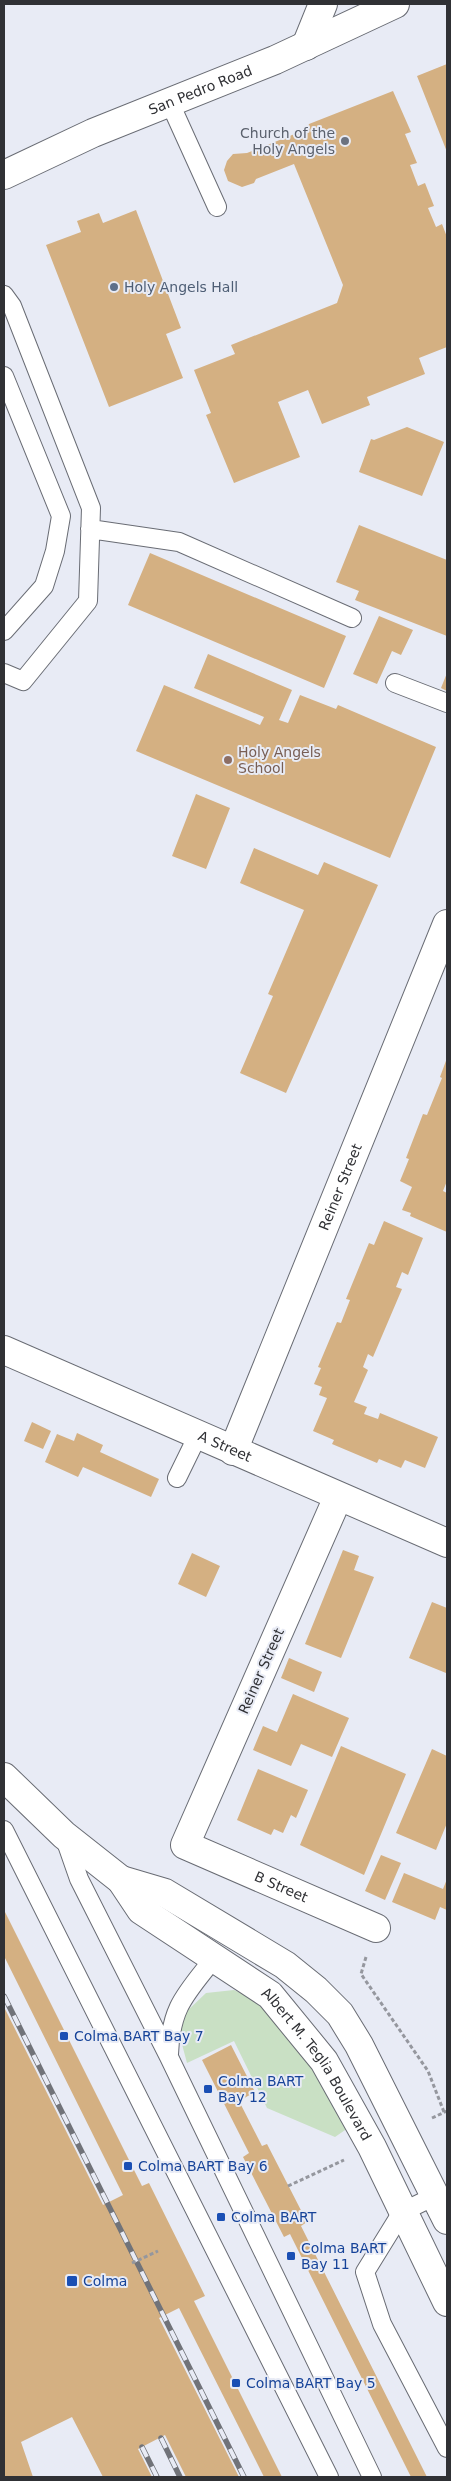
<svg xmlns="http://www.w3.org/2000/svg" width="451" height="2481" font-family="'DejaVu Sans',sans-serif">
	<rect width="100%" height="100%" fill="#e8ebf5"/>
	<path fill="#c9e0c4" d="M234,1990L259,2001L321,2070L348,2128L335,2137L267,2108L234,2041L187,2063L179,2033L185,2013L206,1993Z"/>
	<path fill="#d4b082" d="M447,64V152L417,76Z
		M393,91L411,132L405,134L417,163L410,165L418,186L425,183L434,206L428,208L436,227L442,224L447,237V347L419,358L425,374L367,397L370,405L322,424L308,390L278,402L300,457L234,483L206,415L211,413L194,370L235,354L231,345L337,303L343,285L294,164L256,179L254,183L242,187L228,181L224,170L227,161L233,154L247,153L307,129L309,124Z
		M136,210L181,328L166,334L183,378L109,407L46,245L81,232L77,221L99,213L103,223Z
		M407,427L444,442L422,496L359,472L371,439L374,440Z
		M359,525L447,560V636L355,600L359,591L336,582Z
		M150,553L346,636L324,688L128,605Z
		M379,616L413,630L401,655L392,651L377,684L353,674Z
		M208,654L292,690L279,720L288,723L300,695L336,709L338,705L436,747L390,858L136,751L164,685L260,725L264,717L194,688Z
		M447,673V691L441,688Z
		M196,794L230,808L206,869L172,856Z
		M254,848L318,875L324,862L378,885L286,1093L240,1073L273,996L268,994L304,910L240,883Z
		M447,1058V1181L443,1191L447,1193V1232L410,1216L411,1213L402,1210L412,1187L400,1181L409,1159L406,1158L423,1114L427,1115L442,1078L440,1077Z
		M384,1221L423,1238L408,1275L402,1272L396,1287L402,1289L373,1357L368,1354L363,1367L368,1370L354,1402L367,1407L364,1414L378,1419L380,1413L438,1437L425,1468L405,1460L401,1468L379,1459L377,1463L332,1444L334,1440L313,1431L327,1398L319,1395L322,1387L314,1384L321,1368L318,1367L337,1322L341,1323L350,1300L346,1299L369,1243L374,1245Z
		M32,1422L51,1431L43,1449L24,1441Z
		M77,1433L103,1445L100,1452L159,1479L151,1497L83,1467L78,1477L45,1462L57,1434L74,1441Z
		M343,1550L359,1556L354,1570L374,1577L341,1658L305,1644Z
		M192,1553L220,1566L206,1597L178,1584Z
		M432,1602L447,1608L446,1673L409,1658Z
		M289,1658L322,1672L314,1692L281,1678Z
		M293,1694L349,1718L332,1757L301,1744L291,1766L253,1750L263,1726L277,1732Z
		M341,1746L406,1774L364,1875L300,1845Z
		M432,1749L447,1756V1823L436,1850L396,1833Z
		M258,1769L308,1790L296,1818L291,1815L283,1833L274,1829L271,1835L237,1820Z
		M381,1855L401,1863L385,1900L365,1891Z
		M404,1873L443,1889L447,1879V1910L440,1907L435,1920L392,1902Z
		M4,1910L142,2186L149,2183L205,2296L194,2301L282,2477H264L179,2308L159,2318L239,2477H186L165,2435L138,2449L152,2477H103L72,2417L21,2442L33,2477H4V2007L103,2205L123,2195L4,1956Z
		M231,2045L255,2092L239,2101L262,2146L267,2144L307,2222L301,2226L427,2477H411L290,2234L284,2237L243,2157L249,2153L202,2060Z"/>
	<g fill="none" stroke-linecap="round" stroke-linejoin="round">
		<g stroke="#696c74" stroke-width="20">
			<path id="lane" d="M169,101L217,207
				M4,295L12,306L91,508L88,601L23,681L4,673
				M4,376L61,516L55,551L44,586L4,631
				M90,529L179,542L352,618
				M395,683L447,703
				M177,1478L198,1435
				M4,1830L329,2477
				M64,1836L79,1879L169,2057L372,2477
				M169,2054C171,2006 186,1994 214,1958
				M435,2196L402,2212L365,2272L382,2324L447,2448"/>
		</g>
		<g stroke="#696c74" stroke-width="30">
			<g id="street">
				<path d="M306,46L323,4"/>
				<path id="s1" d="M4,1350L447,1543"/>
				<path id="s2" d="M233,1451L447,924"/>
				<path id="s3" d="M338,1497L185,1845L376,1928"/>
				<path id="s4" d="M4,1777L64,1835L121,1880L141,1910L270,1995L324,2061L372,2147L447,2302"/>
				<path d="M121,1880L165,1893L285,1965L316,1990L340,2014L359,2045L447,2220"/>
			</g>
		</g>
		<g stroke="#696c74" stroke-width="30">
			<g id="secondary">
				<path id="s5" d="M4,175L93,133L275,60L395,4"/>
			</g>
		</g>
		<path stroke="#95979e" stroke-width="3" stroke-dasharray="4 2.5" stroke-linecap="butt" d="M366,1957L361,1974L428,2071L444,2112
			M432,2118L447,2111
			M288,2186L344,2160"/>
		<use href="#lane" stroke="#fff" stroke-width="18"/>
		<use href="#street" stroke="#fff" stroke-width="28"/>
		<use href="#secondary" stroke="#fff" stroke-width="28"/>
		<g stroke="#717379" stroke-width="5.5">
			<path id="rail" d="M4,1996L244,2477
				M161,2438L180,2477
				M142,2447L157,2477"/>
		</g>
		<use href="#rail" stroke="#e8ebf5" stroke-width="4" stroke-dasharray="11" stroke-linecap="butt"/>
		<path stroke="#95979e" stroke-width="3" stroke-dasharray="4 2.5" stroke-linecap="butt" d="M132,2263L158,2251"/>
	</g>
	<circle fill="#6b7280" stroke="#e8ebf5" stroke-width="2" cx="345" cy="141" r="5"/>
	<circle fill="#5c6f8a" stroke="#e8ebf5" stroke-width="2" cx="114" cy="287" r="5"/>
	<circle fill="#8d6e63" stroke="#e8ebf5" stroke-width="2" cx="228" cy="760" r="5"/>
	<g fill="#1a4fb4" stroke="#e8ebf5" stroke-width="2">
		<rect x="59" y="2031" width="10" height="10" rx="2.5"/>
		<rect x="203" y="2084" width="10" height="10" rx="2.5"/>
		<rect x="123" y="2161" width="10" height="10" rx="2.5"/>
		<rect x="216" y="2212" width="10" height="10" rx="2.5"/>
		<rect x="286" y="2251" width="10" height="10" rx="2.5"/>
		<rect x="66" y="2275" width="12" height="12" rx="2.5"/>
		<rect x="231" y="2378" width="10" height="10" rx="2.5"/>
	</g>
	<g text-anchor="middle" stroke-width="4" stroke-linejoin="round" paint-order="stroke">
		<g font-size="14" fill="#303135" stroke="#e8ebf5">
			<text dy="5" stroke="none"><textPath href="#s5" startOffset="214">San Pedro Road</textPath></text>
			<text dy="5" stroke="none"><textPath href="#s2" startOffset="285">Reiner Street</textPath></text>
			<text dy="5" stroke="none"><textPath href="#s1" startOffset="241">A Street</textPath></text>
			<text transform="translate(261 1671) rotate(-66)" y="5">Reiner Street</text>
			<text dy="5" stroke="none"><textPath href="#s3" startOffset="485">B Street</textPath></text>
			<text dy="5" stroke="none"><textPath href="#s4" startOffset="430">Albert M. Teglia Boulevard</textPath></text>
		</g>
		<g font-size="14" fill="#5b616d" stroke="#e8ebf5" text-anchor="end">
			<text x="335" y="138">Church of the<tspan x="335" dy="16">Holy Angels</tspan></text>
		</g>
		<g font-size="14" fill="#4e5e75" stroke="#e8ebf5" text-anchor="start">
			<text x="124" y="292">Holy Angels Hall</text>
		</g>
		<g font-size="14" fill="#785e54" stroke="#e8ebf5" text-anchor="start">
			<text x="238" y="757">Holy Angels<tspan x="238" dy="16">School</tspan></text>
		</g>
		<g font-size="14" fill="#164399" stroke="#e8ebf5" text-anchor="start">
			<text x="74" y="2041">Colma BART Bay 7</text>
			<text x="218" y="2086">Colma BART<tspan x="218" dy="16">Bay 12</tspan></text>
			<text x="138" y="2171">Colma BART Bay 6</text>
			<text x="231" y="2222">Colma BART</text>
			<text x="301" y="2253">Colma BART<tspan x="301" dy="16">Bay 11</tspan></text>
			<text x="83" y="2286">Colma</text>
			<text x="246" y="2388">Colma BART Bay 5</text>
		</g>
	</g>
	<rect width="451" height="2481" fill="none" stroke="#303135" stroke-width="10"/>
</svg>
